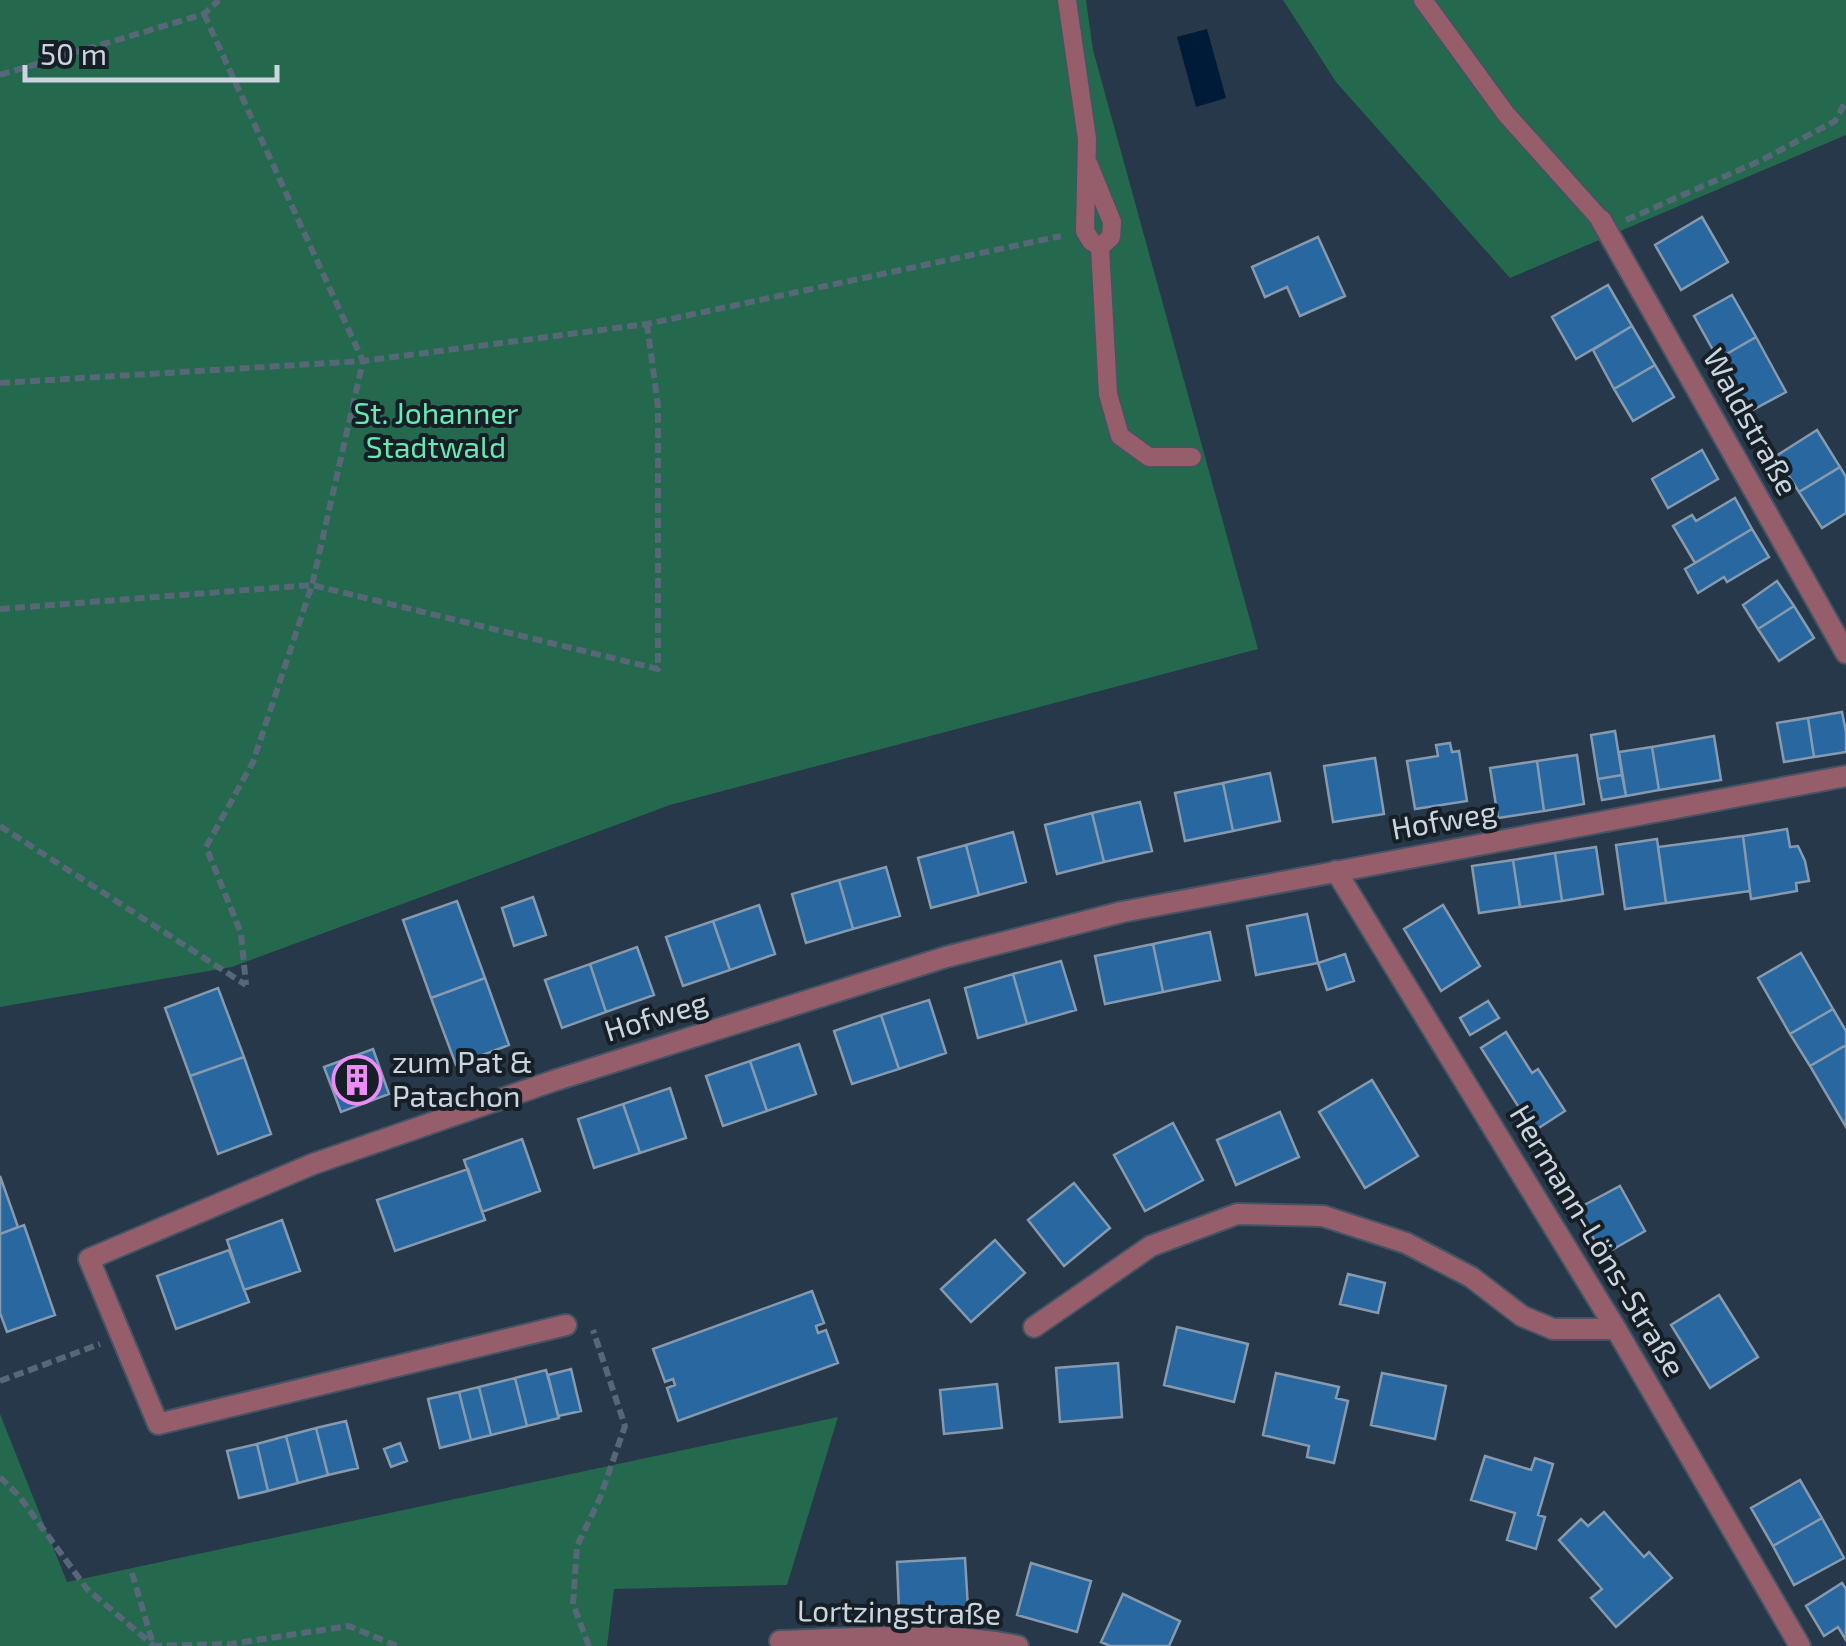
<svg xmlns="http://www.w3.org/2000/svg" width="1846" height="1646" font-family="'Exo 2',sans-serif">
	<rect width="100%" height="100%" fill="#263849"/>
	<path fill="#24684d" d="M0,0H1086L1093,50L1258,649L670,805L232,967L0,1007Z
		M1283,0H1846V135L1510,278L1336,82Z
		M0,1414L67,1582L838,1417L787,1585L614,1589L607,1646H0Z"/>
	<path fill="#001b38" d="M1207,29L1226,98L1196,107L1177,37Z"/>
	<path fill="#28679f" stroke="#869aaf" stroke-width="2.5" d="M1702,217L1728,262L1681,290L1655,245Z
		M1318,237L1345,296L1300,316L1287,287L1265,297L1252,267Z
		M1608,285L1632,326L1576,359L1552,317Z
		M1732,295L1756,337L1718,359L1694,316Z
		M1632,326L1655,365L1614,389L1593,350Z
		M1756,337L1786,392L1747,413L1718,359Z
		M1655,365L1674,397L1633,421L1614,389Z
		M1817,430L1840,467L1799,492L1776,456Z
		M1702,450L1718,479L1668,508L1652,479Z
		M1840,467L1846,477V513L1822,528L1799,492Z
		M1735,498L1752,529L1695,563L1673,526L1692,515L1696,521Z
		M1752,529L1769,557L1727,582L1724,577L1698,593L1685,569Z
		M1777,581L1794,606L1758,629L1743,605Z
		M1794,606L1814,638L1779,661L1758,629Z
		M1842,712L1846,732V752L1814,757L1808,718Z
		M1808,718L1814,757L1784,762L1777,723Z
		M1615,731L1622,775L1598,779L1591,735Z
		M1714,736L1721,780L1659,790L1652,747Z
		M1450,743L1452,752L1459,751L1467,801L1415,809L1407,761L1438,756L1436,745Z
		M1652,747L1659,790L1626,796L1619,752Z
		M1577,755L1584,804L1544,811L1537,761Z
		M1375,758L1384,814L1333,822L1324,766Z
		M1537,761L1544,811L1498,818L1490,768Z
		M1270,773L1280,821L1233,831L1223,783Z
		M1622,775L1626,796L1602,800L1598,779Z
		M1223,783L1233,831L1185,841L1175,793Z
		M1140,802L1152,851L1104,862L1092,813Z
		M1092,813L1104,862L1057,874L1045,825Z
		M1787,829L1790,847L1798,846L1805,861L1809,881L1796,883L1797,891L1751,899L1743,836Z
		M1013,832L1026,882L979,895L966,845Z
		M1743,836L1750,891L1666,903L1658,847Z
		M1657,839L1666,903L1625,909L1616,845Z
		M966,845L979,895L931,908L918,858Z
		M1596,847L1603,894L1562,901L1555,853Z
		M1555,853L1562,901L1520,907L1513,860Z
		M1513,860L1520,907L1479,913L1472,866Z
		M886,867L900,916L853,929L839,880Z
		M839,880L853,929L806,943L792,894Z
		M533,897L546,935L514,946L502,908Z
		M457,901L485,978L431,998L403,920Z
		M759,905L775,954L730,970L713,921Z
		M1443,905L1480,966L1441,991L1404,929Z
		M1307,914L1318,963L1256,975L1247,926Z
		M713,921L730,970L683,986L666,937Z
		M1210,932L1220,980L1163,992L1153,944Z
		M1153,944L1163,992L1105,1004L1095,956Z
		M637,947L654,995L606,1012L590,964Z
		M1801,953L1833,1009L1790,1034L1758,978Z
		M1345,954L1354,981L1327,990L1318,963Z
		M1061,961L1076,1010L1027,1024L1013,974Z
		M590,964L606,1012L562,1028L545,980Z
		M1013,974L1027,1024L978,1038L965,988Z
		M485,978L509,1045L456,1065L431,998Z
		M218,988L244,1057L190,1076L165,1008Z
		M929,1000L946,1053L899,1069L881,1015Z
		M1488,1001L1499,1018L1470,1035L1460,1018Z
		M1833,1009L1846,1031V1045L1810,1066L1790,1034Z
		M881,1015L899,1069L852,1084L834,1031Z
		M1506,1032L1532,1073L1538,1069L1565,1111L1534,1131L1481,1048Z
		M799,1044L816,1094L767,1111L750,1061Z
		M1846,1045V1127L1810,1066Z
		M373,1049L389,1094L341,1112L324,1067Z
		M244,1057L271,1134L218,1154L190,1076Z
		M750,1061L767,1111L723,1126L706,1076Z
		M1372,1080L1418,1156L1365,1188L1319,1112Z
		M670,1088L686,1138L640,1153L623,1104Z
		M623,1104L640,1153L594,1168L578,1119Z
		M1280,1112L1299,1157L1236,1185L1217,1140Z
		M1173,1123L1203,1180L1145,1211L1114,1155Z
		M522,1139L540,1191L482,1212L464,1160Z
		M468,1169L485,1220L395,1251L377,1200Z
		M0,1176L18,1227L0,1234Z
		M1074,1183L1110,1228L1064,1266L1028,1220Z
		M1620,1186L1645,1231L1603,1255L1577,1209Z
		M282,1220L300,1271L244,1290L227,1240Z
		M24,1225L55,1315L7,1332L0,1313V1234Z
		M995,1240L1025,1273L971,1322L941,1289Z
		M229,1250L249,1302L176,1329L157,1276Z
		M1348,1274L1385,1283L1378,1313L1340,1304Z
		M812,1291L824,1323L816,1326L818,1333L826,1330L838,1363L678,1421L667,1388L675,1385L673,1379L665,1382L653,1349Z
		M1719,1295L1758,1357L1710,1388L1671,1325Z
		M1177,1327L1248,1344L1234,1402L1164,1385Z
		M1118,1363L1122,1417L1060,1422L1056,1368Z
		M571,1369L581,1411L558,1416L548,1375Z
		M546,1370L559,1418L527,1426L515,1378Z
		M1276,1373L1339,1387L1336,1398L1348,1401L1334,1463L1307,1457L1309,1446L1263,1435Z
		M1382,1373L1446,1386L1435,1439L1371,1425Z
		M515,1378L527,1426L491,1435L479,1387Z
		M997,1384L1002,1428L944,1434L940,1390Z
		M479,1387L491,1435L471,1440L459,1392Z
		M459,1392L471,1440L440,1448L428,1399Z
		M346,1421L358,1468L328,1475L316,1428Z
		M316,1428L328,1475L298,1483L286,1436Z
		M286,1436L298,1483L268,1491L257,1444Z
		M400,1443L407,1461L391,1467L384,1449Z
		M257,1444L268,1491L239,1498L227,1451Z
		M1485,1456L1531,1470L1535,1458L1553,1464L1538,1515L1545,1517L1536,1549L1507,1540L1515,1513L1471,1500Z
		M1800,1480L1822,1518L1773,1546L1751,1508Z
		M1604,1512L1644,1557L1649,1552L1672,1578L1616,1627L1591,1598L1602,1589L1559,1540L1581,1519L1588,1526Z
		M1822,1518L1844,1558L1794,1585L1773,1546Z
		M965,1558L968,1608L899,1611L897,1562Z
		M1031,1563L1091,1581L1077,1632L1017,1615Z
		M1842,1583L1846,1589V1640L1838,1627L1824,1636L1806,1606Z
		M1123,1594L1180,1621L1169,1646H1110L1101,1642Z"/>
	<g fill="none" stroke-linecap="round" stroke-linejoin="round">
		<g stroke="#445464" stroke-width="21">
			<path id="service" d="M1067,0L1087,139L1085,231L1091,241L1100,247L1111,237L1112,222L1088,163
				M1423,0L1506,114L1601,220
				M1100,247L1108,394L1120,436L1149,457H1192"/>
		</g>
		<g stroke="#445464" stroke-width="24">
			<path id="minor" d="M1601,220L1846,653
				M1336,871L1616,1329L1800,1646
				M566,1325L158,1424L89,1259L313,1164L553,1081L946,957L1122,912L1846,776
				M1034,1327L1151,1246L1237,1214L1323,1216L1406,1243L1471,1277L1522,1316L1553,1329H1616
				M780,1641C858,1639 941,1630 1018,1646"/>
		</g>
		<path stroke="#586777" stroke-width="6" stroke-dasharray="10 5" stroke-linecap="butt" d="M204,14L363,361L312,585L253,762L206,847L241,933L246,985
			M0,75L204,14L219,0
			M1626,220L1762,160L1835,121L1846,101
			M0,383L363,361L647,324L1061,236
			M0,609L312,585L658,669V406L647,324
			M0,826L246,985
			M0,1381L100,1344
			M0,1477L19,1496L87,1589L153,1645
			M132,1573L153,1644
			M152,1646L230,1644L349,1626L397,1646
			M589,1646L573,1604L577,1546L600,1498L625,1426L593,1330"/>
		<use href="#service" stroke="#965d6a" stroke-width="18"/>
		<use href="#minor" stroke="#965d6a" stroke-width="20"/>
	</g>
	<defs>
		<g id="building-ring" transform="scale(2.5)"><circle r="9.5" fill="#161e26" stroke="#ee8bf8" stroke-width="1.5"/><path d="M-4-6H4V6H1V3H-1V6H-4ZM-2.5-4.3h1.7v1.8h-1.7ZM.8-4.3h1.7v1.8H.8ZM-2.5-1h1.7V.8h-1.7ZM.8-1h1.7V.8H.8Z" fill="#ee8bf8"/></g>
	</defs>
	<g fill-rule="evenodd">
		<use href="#building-ring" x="357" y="1080"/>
	</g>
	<g text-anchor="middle" stroke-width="8" stroke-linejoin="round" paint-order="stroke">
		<g font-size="30" fill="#67e9b2" stroke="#161e26">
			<text x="436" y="424">St. Johanner<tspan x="436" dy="34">Stadtwald</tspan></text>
		</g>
		<g font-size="30" fill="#cad5e0" stroke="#161e26">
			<text transform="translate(1750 422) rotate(61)" y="10">Waldstraße</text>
			<text transform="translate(1444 821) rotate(-10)" y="10">Hofweg</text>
			<text transform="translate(656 1017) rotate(-17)" y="10">Hofweg</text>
			<text transform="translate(1597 1241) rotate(59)" y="10">Hermann-Löns-Straße</text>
			<text transform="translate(899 1613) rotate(1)" y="10">Lortzingstraße</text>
		</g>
		<g font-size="30" fill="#cad5e0" stroke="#161e26" text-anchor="start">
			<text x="392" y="1073">zum Pat &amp;<tspan x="392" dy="34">Patachon</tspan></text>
		</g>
	</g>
	<path d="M25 65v15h252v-15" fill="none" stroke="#cad5e0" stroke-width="5"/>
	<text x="40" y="65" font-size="30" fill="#cad5e0" stroke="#161e26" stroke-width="8" paint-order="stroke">50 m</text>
</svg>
